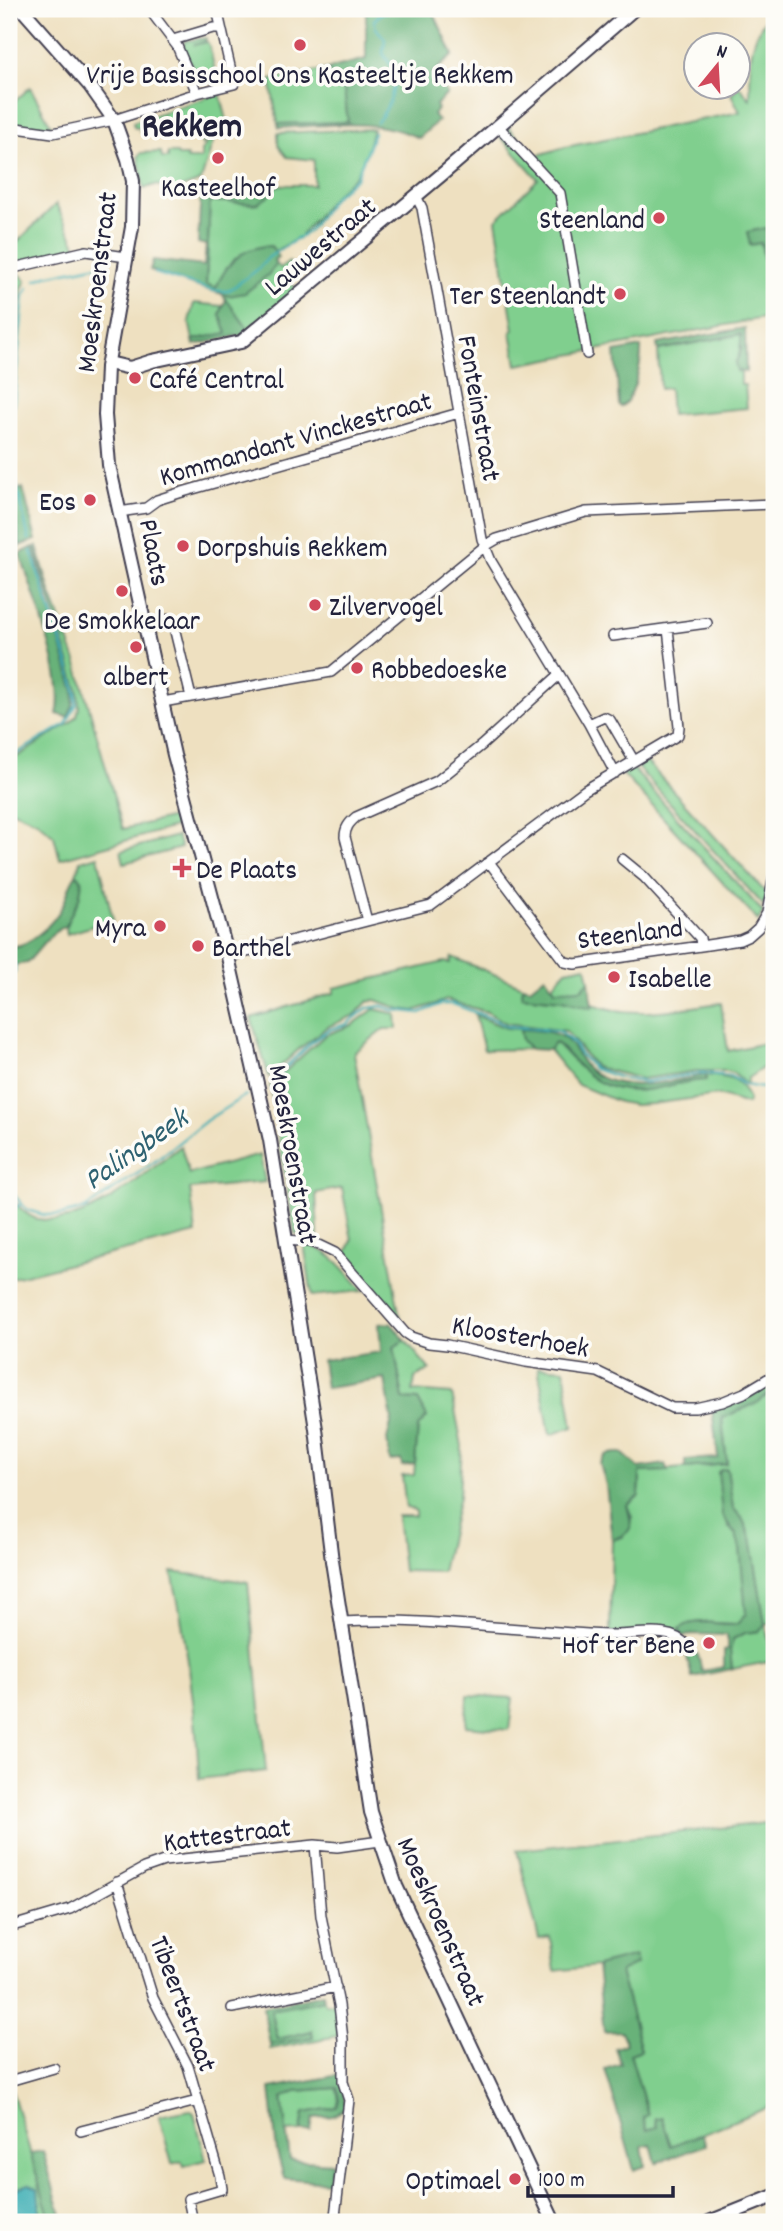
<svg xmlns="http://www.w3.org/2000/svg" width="783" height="2231" font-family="Dekko,sans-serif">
	<rect width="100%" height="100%" fill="#fdfcf7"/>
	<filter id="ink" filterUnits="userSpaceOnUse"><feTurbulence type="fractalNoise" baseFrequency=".0143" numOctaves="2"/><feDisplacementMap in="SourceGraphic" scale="14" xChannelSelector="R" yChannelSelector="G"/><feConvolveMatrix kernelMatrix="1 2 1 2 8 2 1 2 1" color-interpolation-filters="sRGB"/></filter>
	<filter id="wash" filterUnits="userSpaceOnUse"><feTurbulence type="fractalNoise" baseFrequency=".00686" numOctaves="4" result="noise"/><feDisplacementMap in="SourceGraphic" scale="28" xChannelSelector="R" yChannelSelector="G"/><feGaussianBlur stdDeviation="1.57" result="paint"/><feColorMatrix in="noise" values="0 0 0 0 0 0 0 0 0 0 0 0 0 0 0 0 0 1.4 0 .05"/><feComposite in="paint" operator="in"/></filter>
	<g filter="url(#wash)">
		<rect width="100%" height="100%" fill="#eee0c0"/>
		<path fill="#80cf8e" stroke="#517864" stroke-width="2" d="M774,9V236L769,237L761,242L774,316L517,365L511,332L514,330L496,220L538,179L499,135L508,127L535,156L565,147L740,112L731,94L739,86L750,99C751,61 746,39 774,9Z
			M206,38V41L193,45L207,42L209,45L217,79L205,82L200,80L182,48L185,41Z
			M328,69L336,84L344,89L348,122L278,124L270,80Z
			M30,87L53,129L9,124V107Z
			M220,93L228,124L185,122L136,128L134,127L133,122Z
			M175,125L215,128L202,145L201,140L187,135V129H177V133L140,132L142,130Z
			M373,129L366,154L356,175L333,197L300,237L275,251L271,246H263L216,288L206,284L210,200L257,204L271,193L270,189L280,185H314V160L287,157L278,145V133Z
			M216,132L201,181L171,192L168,187L154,185L144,189L138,156L141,153L161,152L162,158H168V153H177L178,156H187V159H201V151Z
			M56,204L78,249L9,264V250Z
			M289,262L298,271L293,274L290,282L297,289L248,329L222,294L229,296L274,268L276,264L281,268Z
			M18,272L26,281L22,288L20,307L9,437V274Z
			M194,303L223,306L220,315L227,333L193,340L189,321Z
			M742,334L737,371L741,372V385H745L747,408L671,415L669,388L660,389L658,350Z
			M9,454L16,490L11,492L20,546L9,554Z
			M37,546L50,591L77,664L123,829L182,815V825L60,859L54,836L37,821L9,809V762L70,723L77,716L79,708L78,691L35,547Z
			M646,761L767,894L764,906L637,767Z
			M632,768L763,912L758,921L622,773Z
			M177,836L181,848L124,863L121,851Z
			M98,856L113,920L67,934C62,915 86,898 80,877L76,875L80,861Z
			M452,957L523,986L522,996L562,1000L592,1007L593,1004C634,1020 679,1008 721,1003L728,1051L774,1041V1060L748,1078L746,1085L733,1073L727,1071H697L642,1079L595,1067L566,1031L506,1023L487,1012L447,1000L414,1011L401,1009L376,1000L368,1001L355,1015L327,1027L298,1050L269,1077L251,1018L334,993V988L444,962L450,963Z
			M586,966L589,981L581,989L555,990L552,986L566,970Z
			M374,1009L396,1014L397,1029H384L354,1053L401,1324L345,1257L352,1240L342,1188L316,1193L318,1237L295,1234L270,1085L325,1035L352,1025Z
			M475,1015L506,1028L520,1029L522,1040L530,1049L484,1050Z
			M554,1043L558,1045C585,1075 608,1097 652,1089C670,1086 687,1081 706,1080V1075C729,1078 740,1076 749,1100L747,1104L718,1095L652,1104L634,1105L619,1102L578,1085L549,1050Z
			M181,1146L189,1174L260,1155L265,1182L190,1189L196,1233L9,1279V1196C16,1204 27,1217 38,1219C87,1229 145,1173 181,1146Z
			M304,1244C331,1249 346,1271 363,1291L312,1296Z
			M405,1340L430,1370L415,1378L413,1391L452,1394L462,1446L459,1497L442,1572L403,1571L397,1516H415V1510L406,1508L402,1476L414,1475L418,1427L427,1417L418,1400L403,1399L394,1347Z
			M538,1367L564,1369L573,1427L550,1435Z
			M774,1390V1622L765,1624L773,1661L732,1669L730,1651L733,1639L745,1633L760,1631L765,1624L751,1538L742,1518L733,1508L727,1469H722L728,1526L736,1535L740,1548L746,1595V1616L737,1624L698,1622L683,1636L610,1633L612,1540L623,1537L632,1517L627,1505C641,1497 641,1487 640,1472L727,1464L722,1418L757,1403Z
			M172,1572L248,1582L266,1771L199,1779C196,1707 187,1642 172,1572Z
			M468,1695L513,1698L509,1730L465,1726Z
			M774,1822V2105L671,2146L658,2127L647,2130L643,2117L648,2115L630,2054L641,2050L620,1972L635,1957L597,1966L555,1971L550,1937L539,1939L517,1850Z
			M324,2000L326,2004L336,2003L338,2036L270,2049V2045L313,2037L312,2031L278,2039L271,2010Z
			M9,2084H10L51,2222H41L40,2204L13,2190L9,2206L20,2222H9L13,2217L9,2211Z
			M337,2088L339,2100L337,2107L304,2113L301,2131L286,2132L282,2097L295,2091Z
			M190,2110L194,2113L206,2160L184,2166L182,2161L172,2164L159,2116Z"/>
		<path fill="#68b279" stroke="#456a5a" stroke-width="2" d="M366,9H432L453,55L432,74L447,94L436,105L438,109L433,114L438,121L419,138C374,117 328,126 279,128L278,124L348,122L344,90L336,84L328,69L366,59Z
			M270,189L269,196L257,204L210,201L206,284L216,288C226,263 243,246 271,246L278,257L274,260L276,264L268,275L245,293L229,296L192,285L150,270L153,260L204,266L206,245L198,243L201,190L247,193Z
			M766,228L769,236H774V313L761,243L750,245L747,232Z
			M226,299L248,329L242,335L194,345L193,340L227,333L220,314Z
			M745,328L746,372L737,371L735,364L741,350V334L658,350L657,344Z
			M641,347C642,362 634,398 621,407L619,405L615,352Z
			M23,488L36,540L20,546L11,492Z
			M33,547L74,692L73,706L68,717L57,714C67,680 32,590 20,554Z
			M76,875L80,877L82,882L79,899L65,926L52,934L27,963L14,965L9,964V946C29,949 53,923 62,907C68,896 68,885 76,875Z
			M545,976L555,990L581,989L589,981L592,1008L562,1000L522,996L523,986L530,988Z
			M520,1029C535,1031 556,1030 567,1040C575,1048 579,1059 586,1067C616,1097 671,1081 706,1075V1080C688,1080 670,1086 652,1089C605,1097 587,1076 558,1044L554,1043L549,1050L530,1049L522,1040Z
			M391,1323L405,1340L394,1347L403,1399L418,1400L427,1417L418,1427L415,1464L402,1466L401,1460L390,1461L387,1439L392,1420L385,1379L326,1388L322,1360L381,1352L379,1324Z
			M774,1380V1390L757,1403L722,1418L727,1464L685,1468V1460L718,1458L712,1410Z
			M615,1453H622L639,1468L665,1464L668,1471L640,1472L639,1496L627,1505C632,1526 636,1532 612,1540L606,1485L600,1464L606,1455Z
			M722,1469H727L733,1508L742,1518L751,1538L765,1624L760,1631L745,1633L733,1639L730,1651L732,1669L692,1677L686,1653L694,1652L698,1655L702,1671L724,1667V1651L727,1650V1635L692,1634L683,1636L679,1629C695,1616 718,1626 737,1624L746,1614L740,1548L736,1535L722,1515L718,1472Z
			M635,1956L637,1964L620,1972L641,2050L630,2054L648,2115L643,2117L647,2130L657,2127L655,2119L662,2118L671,2146L702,2134L706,2145L656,2163L651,2144L642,2146L645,2166L634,2170L605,2069L621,2064L615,2048L626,2044L621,2031L604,2032L597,1966Z
			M323,1994L324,2000L271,2010L278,2039L312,2031L313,2037L270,2045L263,2007Z
			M340,2075L346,2108L333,2116L313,2118L311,2131H301L304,2113L337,2107L339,2100L337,2088L296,2091L282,2098L290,2160L332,2163L328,2182L284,2178L277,2152L270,2088Z
			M43,2151L63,2222H51L30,2153Z"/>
		<path fill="#3badb3" stroke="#2e6877" stroke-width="2" d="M29,2184L38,2189L41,2222H20L9,2206L13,2190Z"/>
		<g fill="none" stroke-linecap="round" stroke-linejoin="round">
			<path stroke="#3badb3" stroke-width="2.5" d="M377,122C389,108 398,86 392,68C390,63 385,57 383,53L385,39L376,28L374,20L382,13L394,9
				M155,273L214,291H228L257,270L269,257L308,232L334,197L356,178L374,133
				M36,280L46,276L103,264
				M28,288L24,296L10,442L11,462L29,539
				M9,758L66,724L76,705V693L70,670L31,551
				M9,961L15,965V971L9,978
				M274,1078L313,1041L328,1030L347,1024L367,1008L381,1006L394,1010L420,1013L441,1004H453L493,1019L506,1026L559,1031L573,1043L580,1054L594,1069L625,1079L644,1082L702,1073L730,1076L745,1085L774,1090
				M9,1189L27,1210L44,1215H61L85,1209L153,1163L207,1120L246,1095
				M9,1211L21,1204"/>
		</g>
	</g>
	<g filter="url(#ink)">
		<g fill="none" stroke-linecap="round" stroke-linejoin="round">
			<g stroke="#413e4f" stroke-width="12">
				<path id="minor" d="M149,9L177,46L197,93
					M173,40L213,28H220
					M498,126L560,193L587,354
					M9,127L53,133L114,120L197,93L234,84L217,9
					M416,196L422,208L482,539L491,561L589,724L615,773
					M9,269L86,251L126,257
					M119,512L146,508L157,500L179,493L459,413
					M146,623L172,619L191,697
					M613,636L707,623
					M163,702L331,672L485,546L497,539L586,512L774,504
					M589,724L604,717L610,720L634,761
					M622,859L644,877L700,938L701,946
					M489,862L561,957L565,962L575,964L701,946L740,940L749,936L758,928L767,913L774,875
					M367,921L431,905L585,790L678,735L679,727L668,629
					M228,957L367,921L345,837C345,828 349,823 356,817L437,781L482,745L559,675
					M286,1240L312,1242L335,1253L405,1333L411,1337L429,1343L447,1345L526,1362L598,1372L672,1408H695L722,1402L744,1393L774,1375
					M342,1622C432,1617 521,1632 611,1635C635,1636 671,1625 687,1646L686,1649
					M315,1845L321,1916L339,2005L343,2039V2082L349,2100L335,2216
					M117,1882L153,1998L188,2066L220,2176L222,2189L188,2199L193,2222
					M9,1927L70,1909L144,1868L164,1861L315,1845L337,1847L380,1841
					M232,2008L336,1987
					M9,2081L54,2068
					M81,2131L197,2101"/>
			</g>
			<g stroke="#413e4f" stroke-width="16">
				<path id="tertiary" d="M113,364L130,368L152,361L241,342L446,171L634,9"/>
			</g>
			<g stroke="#413e4f" stroke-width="16">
				<path id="secondary" d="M22,9L90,86L114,120L128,159L133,181L132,227L107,367L105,415L109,465L174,755L228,957L270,1140L316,1429L332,1561L371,1812L396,1886L554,2222
					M709,2222L774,2196"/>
			</g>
			<use href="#minor" stroke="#fff" stroke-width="9"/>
			<use href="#tertiary" stroke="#fff" stroke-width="12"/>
			<use href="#secondary" stroke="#fff" stroke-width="12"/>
		</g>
	</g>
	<g fill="#d1495b" stroke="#fdfcf7" stroke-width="2.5">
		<circle cx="300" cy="45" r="7"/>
		<circle cx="218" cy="158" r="7"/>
		<circle cx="659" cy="218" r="7"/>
		<circle cx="620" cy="294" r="7"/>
		<circle cx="135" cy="378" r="7"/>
		<circle cx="90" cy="500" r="7"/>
		<circle cx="183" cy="546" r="7"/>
		<circle cx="122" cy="591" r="7"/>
		<circle cx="315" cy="605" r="7"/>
		<circle cx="136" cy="647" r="7"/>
		<circle cx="357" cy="668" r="7"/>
		<path d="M178.5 857.5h7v7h7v7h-7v7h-7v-7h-7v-7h7z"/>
		<circle cx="160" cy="926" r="7"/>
		<circle cx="198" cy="946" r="7"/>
		<circle cx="614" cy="977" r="7"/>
		<circle cx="709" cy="1643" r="7"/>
		<circle cx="515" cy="2179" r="7"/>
	</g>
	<g text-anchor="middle" stroke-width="7" stroke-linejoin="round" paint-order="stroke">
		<g font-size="28" fill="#22223b" stroke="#fdfcf7" text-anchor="start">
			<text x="300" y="83" text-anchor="middle">Vrije Basisschool Ons Kasteeltje Rekkem</text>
			<text x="218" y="196" text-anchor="middle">Kasteelhof</text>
			<text x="645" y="228" text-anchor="end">Steenland</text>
			<text x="606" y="304" text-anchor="end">Ter Steenlandt</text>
			<text x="149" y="388">Café Central</text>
			<text x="76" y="510" text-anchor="end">Eos</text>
			<text x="197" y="556">Dorpshuis Rekkem</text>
			<text x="329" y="615">Zilvervogel</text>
			<text x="122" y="629" text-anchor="middle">De Smokkelaar</text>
			<text x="371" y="678">Robbedoeske</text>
			<text x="136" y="685" text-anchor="middle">albert</text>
			<text x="196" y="878">De Plaats</text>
			<text x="146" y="936" text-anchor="end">Myra</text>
			<text x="212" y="956">Barthel</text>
			<text x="628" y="987">Isabelle</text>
			<text x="695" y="1653" text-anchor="end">Hof ter Bene</text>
			<text x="501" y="2189" text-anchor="end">Optimael</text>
		</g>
		<g font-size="28" fill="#22223b" stroke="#fdfcf7">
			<text transform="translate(319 245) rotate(-40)" y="10">Lauwestraat</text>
			<text transform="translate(95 282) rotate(-83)" y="10">Moeskroenstraat</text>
			<text transform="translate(481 408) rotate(80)" y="10">Fonteinstraat</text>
			<text transform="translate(295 437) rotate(-16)" y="10">Kommandant Vinckestraat</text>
			<text transform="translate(156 552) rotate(79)" y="10">Plaats</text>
			<text transform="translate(630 932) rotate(-7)" y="10">Steenland</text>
			<text transform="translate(295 1154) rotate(80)" y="10">Moeskroenstraat</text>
			<text transform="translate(521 1335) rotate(10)" y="10">Kloosterhoek</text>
			<text transform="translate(227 1833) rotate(-7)" y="10">Kattestraat</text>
			<text transform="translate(443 1921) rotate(66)" y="10">Moeskroenstraat</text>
			<text transform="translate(185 2003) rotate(69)" y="10">Tibeertstraat</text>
		</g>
		<g font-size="30" font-style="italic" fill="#2d6171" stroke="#fdfcf7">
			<text transform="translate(135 1148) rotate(-35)" y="10">Palingbeek</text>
		</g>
		<g font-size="35" font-weight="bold" fill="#22223b" stroke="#fdfcf7">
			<text x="192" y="136">Rekkem</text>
		</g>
	</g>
	<rect width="783" height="2231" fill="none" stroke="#fdfcf7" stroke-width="35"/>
	<g transform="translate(717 66) rotate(18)"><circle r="33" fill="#fdfcf7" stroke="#a5a5ac" stroke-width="2"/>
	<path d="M0-5L12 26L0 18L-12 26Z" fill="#d1495b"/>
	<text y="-10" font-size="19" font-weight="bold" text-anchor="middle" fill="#22223b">N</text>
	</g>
	<path d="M528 2186v10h145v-10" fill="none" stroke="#22223b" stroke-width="3.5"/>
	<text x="538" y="2186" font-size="21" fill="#22223b" stroke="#fdfcf7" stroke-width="5" paint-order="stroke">100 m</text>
</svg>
